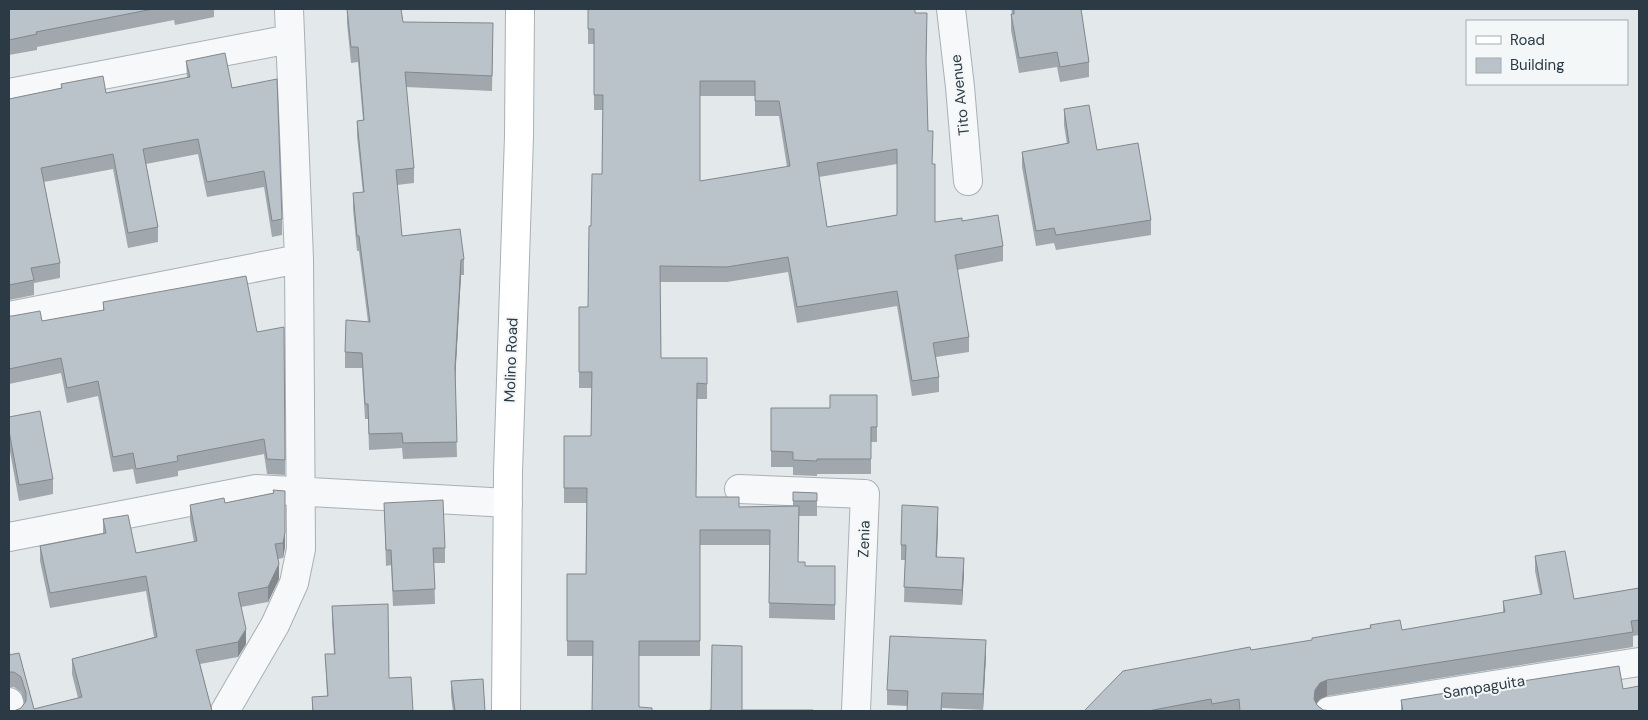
<svg xmlns="http://www.w3.org/2000/svg" width="1648" height="720" font-family="'DM Sans',sans-serif">
	<rect width="100%" height="100%" fill="#e3e8eb"/>
	<g fill="none" stroke-linecap="round" stroke-linejoin="round">
		<g stroke="#a8b0b6" stroke-width="30">
			<path id="street" d="M951,9L960,87L968,181
				M9,93L290,39
				M9,316L299,259
				M739,489L865,494L856,711
				M9,537L256,489L508,503
				M9,702L11,711
				M225,711L275,625L294,583L301,549L299,259L289,9
				M1329,711L1639,662"/>
		</g>
		<g stroke="#a8b0b6" stroke-width="30">
			<path id="secondary" d="M506,711L508,472L519,136L520,9"/>
		</g>
		<use href="#street" stroke="#f6f8f9" stroke-width="28"/>
		<use href="#secondary" stroke="#fff" stroke-width="28"/>
	</g>
	<path fill="#a0a8ad" fill-rule="evenodd" d="M9,9H214V17L175,25L174,20L37,47V50L9,55Z
		M347,9L403,22L493,38L492,91L406,87L414,168V183L397,185L402,236L464,259V275H461L455,377L457,457L403,459L402,448L369,450L368,419H365L362,368H345V352L368,322L359,251H357L353,209V193H363L357,136V121L363,120L358,62L351,63L347,23Z
		M588,9L915,13L927,28L926,67L928,131L932,164L935,222L962,221L1003,246V261L957,270L969,337V352L936,357L939,377V392L912,396L897,306L797,323L788,272L727,282H660L661,358H707V399H697L696,497L739,507L793,506V492L817,493V516H799L798,562L835,581V620L769,618L770,545H700V656H639L592,711L593,656H567V574H586L587,503H564V436H591L592,388H579V307H588L591,226L602,174L603,110H594V44H588ZM700,96H755V116H779L787,167L700,181ZM897,164V215L827,227L819,177Z
		M1011,9H1081L1089,62V77L1060,82L1057,67L1019,73L1011,30V14H1012Z
		M186,61L232,88L282,219V235L272,237L264,187L207,197L198,154L146,164L158,227V242L128,248L113,169L44,182L60,263V278L34,283V295L9,300V99L61,88V84L106,93L187,78Z
		M1064,109L1097,150L1151,220V235L1056,250L1054,243L1036,246L1022,167V152L1067,144L1064,125Z
		M103,302L257,332L285,460V475L267,474L264,454L178,471V476L136,484L133,469L113,472L98,396L67,403L61,373L9,384V316L42,321L103,310Z
		M877,395V442H871V474H817V476L793,475V467H771V408H830Z
		M9,417L53,479V494L19,501L9,446Z
		M273,490L285,547L283,558L278,559L279,579L268,602L241,607L246,644L238,657L200,664L212,711H14L21,708L24,703L21,692L14,687H9V655L19,653L34,709L78,698L72,674V659L154,637L146,591L50,608L40,561V546L103,534V519L136,553L194,542L190,520V505L225,503L273,493Z
		M384,503L445,548V563H434L435,604L393,606L391,565L386,566Z
		M938,522L937,557L964,573L962,605L904,602L905,560H901V545Z
		M1535,556L1574,599L1639,588V635L1633,636V647L1327,696L1320,699L1316,703L1317,705L1323,710L1333,711H1084L1251,650L1312,640L1370,628V625L1402,630L1503,613V601L1540,595L1535,571Z
		M332,606L389,678L413,711H312V697L327,696L325,654H334L332,622Z
		M986,655L983,710L942,708V711H907L908,706L887,705V690Z
		M483,679L485,711H453L451,696V681Z
		M1401,700L1639,711H1401Z"/>
	<path fill="#82888d" d="M461,260V275L455,383V368Z
		M938,507V522L936,572V557Z
		M285,532V547L283,558V543Z
		M964,558V573L962,605V590Z
		M279,564V579L268,602V587Z
		M246,629V644L238,657V642Z
		M986,640V655L983,710V694Z
		M1327,680V696L1320,699L1315,705L1314,699L1315,690L1320,683Z"/>
	<path fill="#bac3c9" stroke="#82888d" fill-rule="evenodd" d="M9,9H153L36,32L37,34L9,40Z
		M347,9H401L403,22L493,23L492,76L405,72L414,168L396,170L402,236L460,229L464,259L461,260L455,368L457,442L403,443L402,433L369,434L368,404H365L362,353L345,352L346,320L370,322L359,236H357L353,193L364,192L357,121L364,120L358,47H351Z
		M588,9H915V13H927L926,59L928,131H933L932,164H935V222L962,218V221L998,215L1003,246L955,255L969,337L933,343L939,377L912,381L897,291L797,307L788,257L727,267L660,266L661,358H707V384L697,383L696,497H739V507L799,506L798,562H805V566H835V605L769,603L770,530H700V641H639V707L652,708V711H592L593,641H567V574H586L587,488H564V436H591L592,372H579V307H588L589,226H591L592,174H602L603,95H594V29H588ZM700,81H755V101H779L790,166L700,181ZM897,149V215L827,227L817,163Z
		M1014,9H1081L1089,62L1060,67L1057,52L1019,58L1011,14H1014Z
		M225,53L232,88L277,79L282,219L272,221L264,171L207,182L198,139L143,149L158,227L128,233L113,154L41,168L60,263L31,268L34,280L9,285V99L62,88L61,84L103,76L106,93L190,77L186,61Z
		M1089,105L1097,150L1138,143L1151,220L1056,235L1054,228L1036,231L1022,152L1069,143L1064,109Z
		M246,276L257,332L284,327L285,460L267,459L264,439L177,456L178,461L136,469L133,453L113,457L98,381L67,388L61,358L9,369V316H12L40,311L42,321L104,310L103,302Z
		M830,395H877V427H871V459H817V461L793,460V452L771,451V408H830Z
		M40,411L53,479L19,485L9,431V417Z
		M273,490L285,491V532L283,543L275,544L279,564L268,587L238,593L246,629L238,642L196,650L212,711H9H14L21,708L26,701V693L21,677L14,672H9V655L19,653L34,709L82,697L72,659L157,637L146,576L50,593L40,546L106,533L103,519L128,515L136,553L197,541L190,505L224,498L225,503L274,493Z
		M793,492L817,493V501H793Z
		M443,500L445,548H433L435,589L393,591L391,550H386L384,503Z
		M902,505L938,507L936,557L964,558L962,590L904,587L906,545H901Z
		M1565,551L1574,599L1639,588V620L1631,621L1633,632L1327,680L1320,683L1315,690L1314,699L1317,705L1323,710L1333,711H1240L1239,699L1212,704L1211,699L1148,711H1084L1123,671L1250,647L1251,650L1312,640V638L1371,628L1370,625L1400,620L1402,630L1505,612L1503,601L1542,594L1535,556Z
		M388,604L389,678L411,677L413,711H313L312,697L328,696L325,654H335L332,606Z
		M890,636L986,640L983,694L942,693L941,711H907L908,691L887,690Z
		M712,645L742,646V710H813V711H709V710H711Z
		M1619,666L1623,689L1639,686V711H1403L1401,700Z
		M483,679L485,711H455L451,681Z"/>
	<g text-anchor="middle" stroke-width="4" stroke-linejoin="round" paint-order="stroke">
		<g font-size="15" fill="#2b3a44" stroke="#f3f7f8">
			<text transform="translate(960 95) rotate(-96)" y="5">Tito Avenue</text>
			<text transform="translate(511 360) rotate(-88)" y="5">Molino Road</text>
			<text transform="translate(864 539) rotate(-88)" y="5">Zenia</text>
			<text transform="translate(1484 687) rotate(-9)" y="5">Sampaguita</text>
		</g>
	</g>
	<rect width="1648" height="720" fill="none" stroke="#2b3a44" stroke-width="20"/>
	<rect x="1466" y="20" width="162" height="65" fill="#f3f7f8" stroke="#a3abb0"/>
	<rect x="1476" y="36" width="25" height="8" fill="#ffffff" stroke="#a3abb0"/>
	<text x="1510" y="45" font-size="15" fill="#2b3a44">Road</text>
	<rect x="1476" y="58" width="25" height="15" fill="#bac3c9" stroke="#a3abb0"/>
	<text x="1510" y="70" font-size="15" fill="#2b3a44">Building</text>
</svg>
